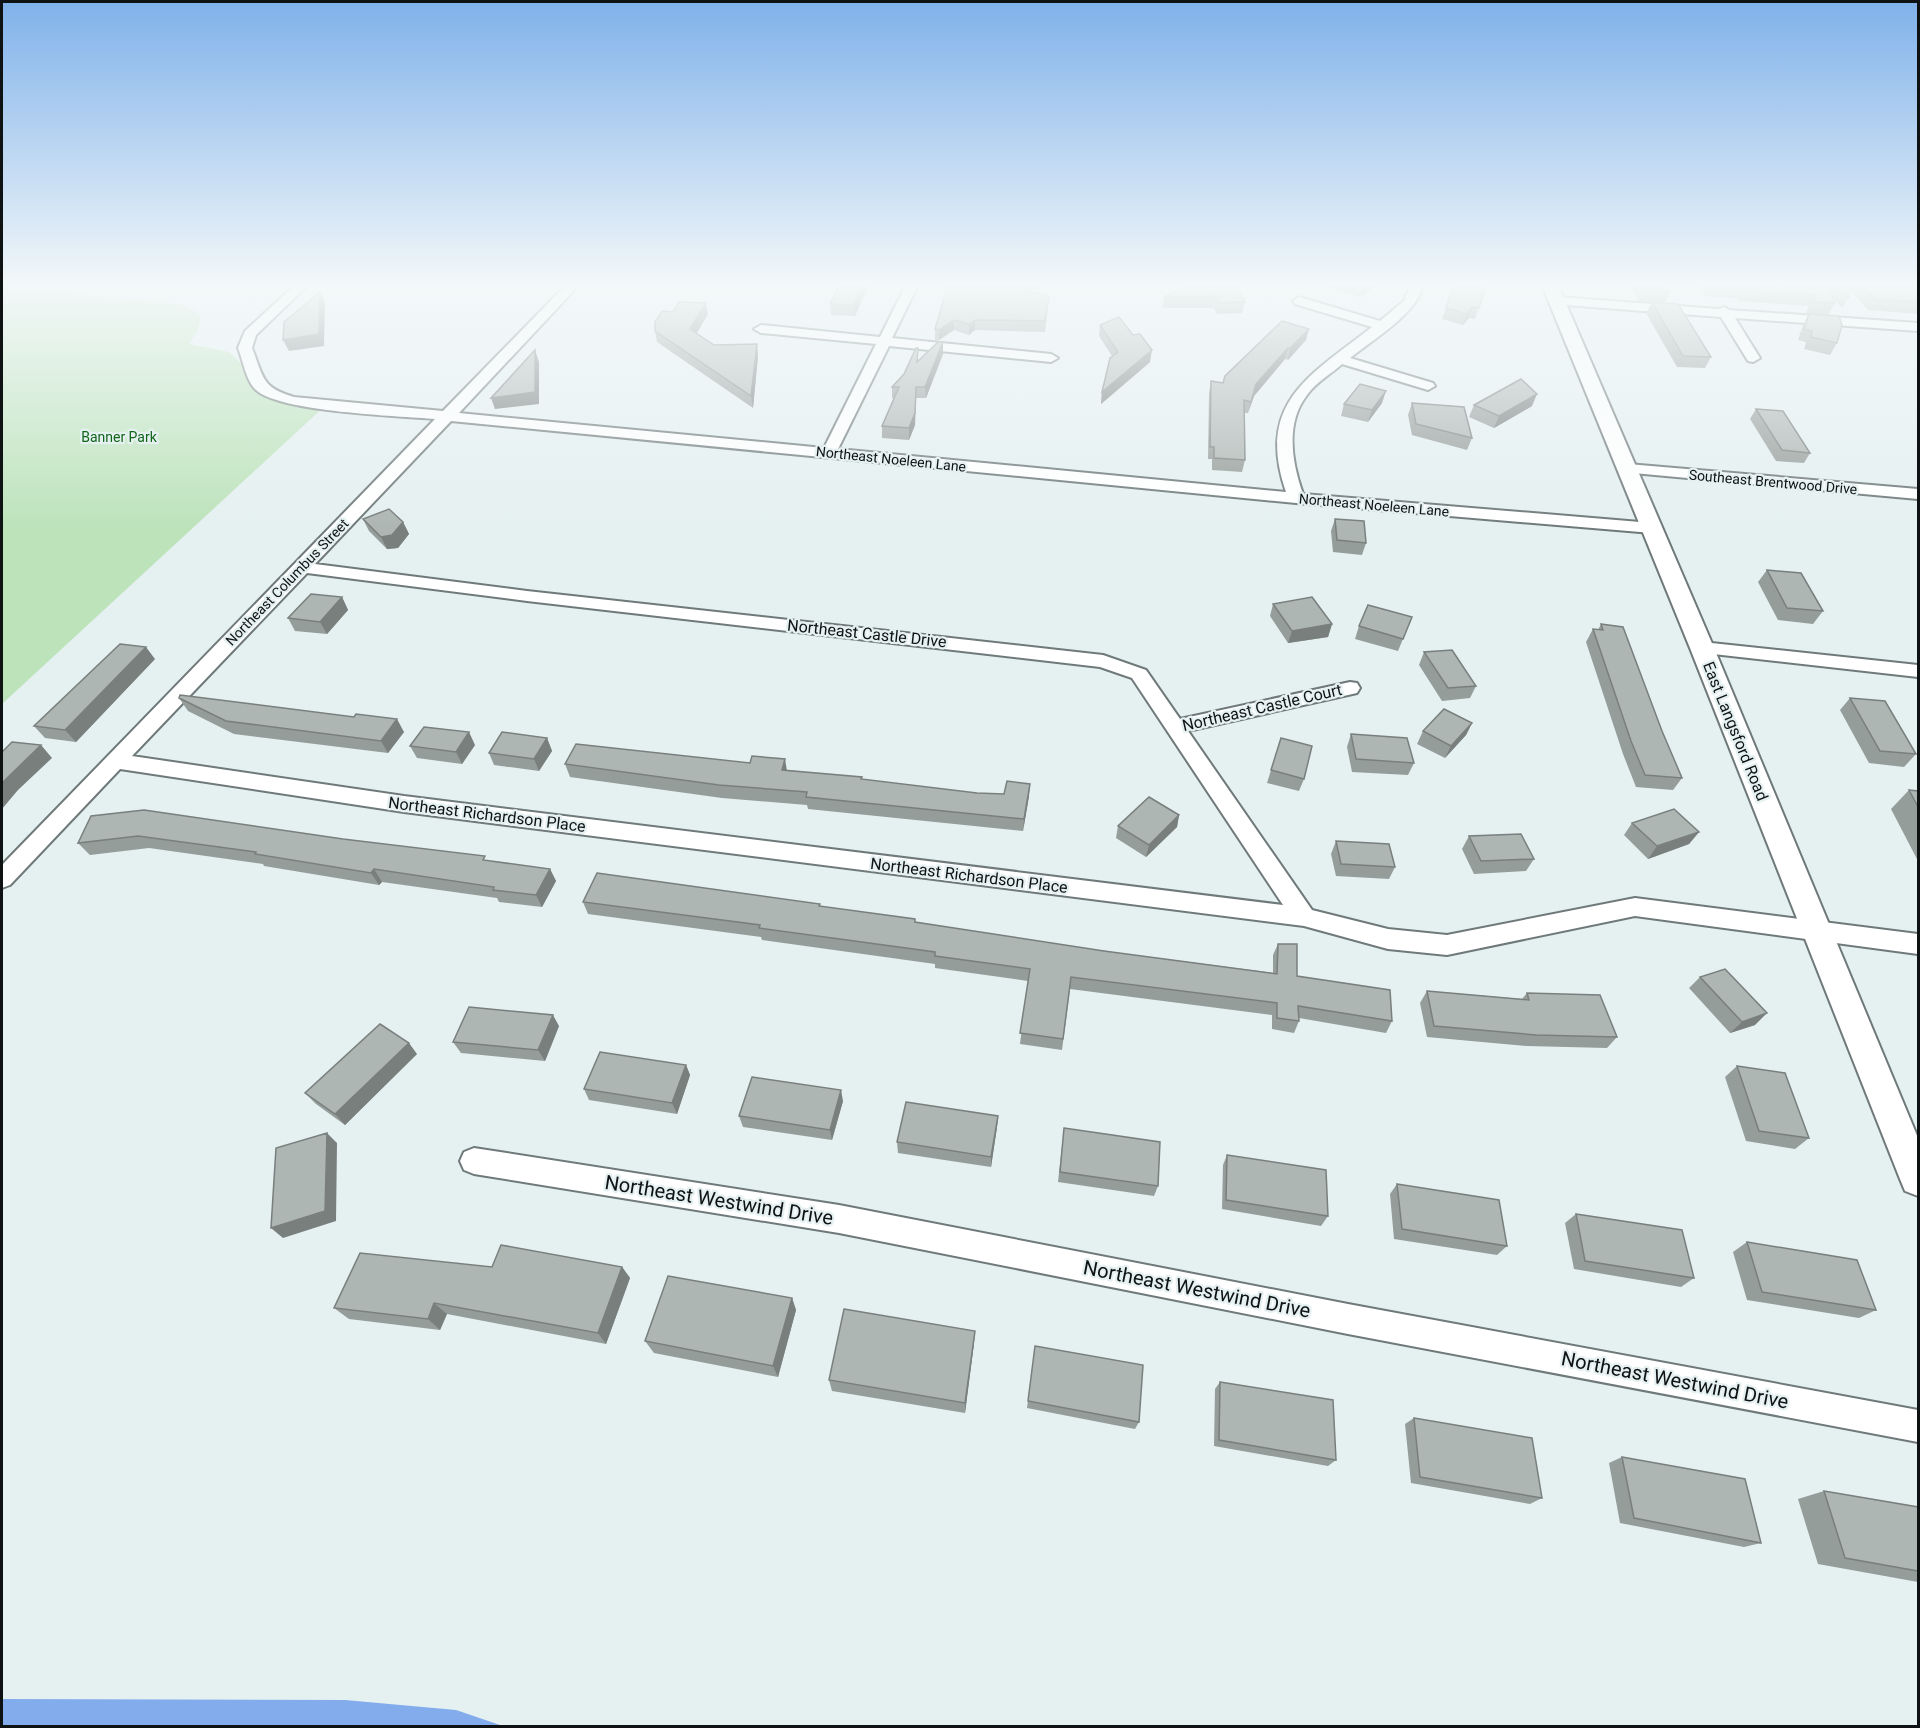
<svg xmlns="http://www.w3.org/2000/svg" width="1920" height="1728" font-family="Roboto,sans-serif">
	<rect width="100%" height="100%" fill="#e5f0f1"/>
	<path fill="#bde3bb" d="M2,286L184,305L201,315L198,330L189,344L229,352L253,375L270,394L326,405L2,704Z"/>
	<path fill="#82acec" d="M2,1699L345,1700L456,1710L503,1726H2Z"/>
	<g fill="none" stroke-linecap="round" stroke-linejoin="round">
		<g stroke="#6f7979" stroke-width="4">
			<path id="minor" d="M295,285H308L256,335L252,348C264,378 261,387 294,397L443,411L566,285H579L459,413L824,448L876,344L761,333L754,329L761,325L880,337L906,285H918L892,338L1051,354L1058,358L1051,362L889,346L838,449L1286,492C1255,402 1311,375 1372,327L1295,304L1293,301L1299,297L1380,321L1404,301L1411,285H1423C1418,313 1371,341 1350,358L1433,383L1435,386L1428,390L1342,364C1331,374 1315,383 1307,395C1285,423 1292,463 1303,494L1652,523L1658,524L1660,528L1658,532L1652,533L1296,503L451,421L315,564L527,591L1103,655L1146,670L1180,719L1350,682L1357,683L1360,688L1357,693L1188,731L1312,910L1388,929L1447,935L1635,898L1918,934V954L1635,916L1447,955L1388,949L1304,926L404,812L120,769L10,885L2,888V865L435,419C398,416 280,412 256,390C246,381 243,360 238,348L245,331ZM307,573L527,601L1100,667L1132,678L1283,905L404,796L132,756Z
				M1557,297L1719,309L1724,307L1729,310L1918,323V331L1735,318L1760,358L1753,362L1748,361L1721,317L1553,304L1551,301L1553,298Z
				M1628,464L1918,489V499L1622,472L1620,469L1622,466Z
				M1702,642L1918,665V677L1695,652L1693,648L1695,644Z
				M474,1148L839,1205L1348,1304L1918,1410V1442L1348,1334L839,1233L474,1174L464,1170L460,1161L464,1152Z"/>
		</g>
		<g stroke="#6f7979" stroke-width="4">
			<path id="tertiary" d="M1542,285H1558L1714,648L1918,1138V1196L1905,1191L1900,1179L1690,648Z"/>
		</g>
		<use href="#minor" fill="#fff" fill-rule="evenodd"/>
		<use href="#tertiary" fill="#fff" fill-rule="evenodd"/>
	</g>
	<path fill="#959d9a" d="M869,285L855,316L831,315L830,304Z
		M948,285H1042L1040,290L1027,291L1048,306L1045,332L975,330L969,335L954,330L939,340H935V329Z
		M1191,285L1245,302L1242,313L1217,314L1214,308H1162L1164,297Z
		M1319,285H1376L1361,297Z
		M1451,285H1486L1475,319L1469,318L1463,325L1442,319L1452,290Z
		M1630,285H1666L1670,292L1665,303L1639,301Z
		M1697,285H1918V314L1868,310L1851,291L1849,297L1842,308L1833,298L1835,303L1828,315L1806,313L1809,306L1738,301L1736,298L1706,296Z
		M1652,302L1711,357L1705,368L1677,367L1646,313Z
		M708,314L696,334L714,345L758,356L753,408L657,342L655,331Z
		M1809,314L1837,343L1830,355L1804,349L1806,342L1798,340L1803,325Z
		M1100,325L1133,335L1150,362L1101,404L1102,392L1112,356L1099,336Z
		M1306,340L1288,360L1285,359L1254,396L1248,413H1244L1245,460L1242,472L1212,470V459H1208L1209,393L1211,381L1223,383L1225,376Z
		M943,354L926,398H916L915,425L909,440L882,438V426L894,398H892V387L918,361Z
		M1382,403L1368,422L1341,416L1344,404Z
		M1412,403L1472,438L1467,450L1412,435L1408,415Z
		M1474,405L1532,406L1494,428L1469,417Z
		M1756,409L1810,453L1804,463L1776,461L1750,419Z
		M363,519L403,522L409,534L398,548L387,549L369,531Z
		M1335,519L1366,543L1362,555L1333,552L1331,531Z
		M1767,570L1823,611L1813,624L1778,620L1758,582Z
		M342,597L348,610L327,634L295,631L288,618Z
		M1273,604L1332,624L1328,637L1288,643L1270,616Z
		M1412,617L1398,651L1355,639L1359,626Z
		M1601,624L1662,731L1682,778L1673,790L1636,787L1623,754L1586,642L1593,629L1598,630Z
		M1424,652L1476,686L1470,698L1442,701L1419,665Z
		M155,659L76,742L45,738L34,726Z
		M179,698L404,732L388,753L234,734L188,711Z
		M1850,698L1916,754L1904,767L1869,763L1840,710Z
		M1472,723L1466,735L1445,758L1417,744L1423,731Z
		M1351,734L1414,763L1408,775L1352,772L1347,747Z
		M547,738L552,751L539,771L494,765L489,753Z
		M1281,738L1304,779L1299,791L1267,783Z
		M475,745L462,764L417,758L410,746Z
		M565,764L787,770L977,793L1029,796L1023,831L808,809L807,805L722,798L570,777Z
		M1909,790L1918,791V861L1891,809Z
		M1179,815L1177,827L1146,857L1116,838L1118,826Z
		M91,816L550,869L556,881L542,907L499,902L497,898L382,882L379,885L264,866L263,864L149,848L90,855L78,843Z
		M1632,823L1699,832L1689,844L1648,859L1624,835Z
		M1469,836L1534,859L1526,871L1474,874L1462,849Z
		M1336,841L1395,867L1389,879L1336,876L1331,854Z
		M583,902L820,906L915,919V922L1104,951L1273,973V955L1278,944L1297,976L1392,1021L1386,1033L1299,1018V1021L1294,1033L1272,1029V1015L1070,989L1062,1050L1020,1044L1028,981L935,968V964L762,940L761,937L588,914Z
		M1700,977L1755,1025L1730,1033L1689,988Z
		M1427,991L1522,999L1527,993L1617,1037L1607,1048L1527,1046L1427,1037L1420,1003Z
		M559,1026L545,1061L461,1053L453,1042Z
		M417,1054L345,1125L316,1104L305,1093Z
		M686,1065L690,1075L677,1114L589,1100L584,1089Z
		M1737,1066L1809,1138L1795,1149L1746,1141L1725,1077Z
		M843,1101L832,1140L743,1127L739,1116Z
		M998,1116L997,1127L991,1167L898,1153L897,1142Z
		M1064,1128L1158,1186L1154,1196L1058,1182Z
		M1227,1155L1328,1216L1321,1226L1222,1209L1223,1165Z
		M1397,1184L1507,1246L1497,1255L1394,1239L1390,1194Z
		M1576,1214L1694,1278L1681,1287L1574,1269L1565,1223Z
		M1747,1242L1876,1310L1859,1318L1747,1300L1733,1252Z
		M492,1267H622L630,1278L606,1344L447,1314L440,1330L349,1319L334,1308Z
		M792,1298L796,1310L778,1377L654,1353L645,1341Z
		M974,1343L965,1413L832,1391L829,1380Z
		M1034,1354L1139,1422L1135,1429L1027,1408Z
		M1220,1382L1336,1460L1328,1466L1214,1446L1215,1389Z
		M1414,1418L1542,1498L1530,1504L1411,1483L1405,1424Z
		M1622,1457L1761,1543L1744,1547L1620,1523L1609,1463Z
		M1824,1491L1918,1507V1582L1818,1564L1798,1499Z"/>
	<path fill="#797f7d" d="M863,285H869L855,316L854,305Z
		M1365,285H1376L1361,297L1364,286Z
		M320,292L325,303L324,346L289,351L283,340Z
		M706,303L708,314L692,341L690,329Z
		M1472,307L1469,318L1463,325L1467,314Z
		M954,320V330L939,340V330Z
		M975,320V330L969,335V324Z
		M1309,329L1306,340L1288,360L1290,348Z
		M943,342V354L926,398L925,387Z
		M757,344L758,356L753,408L751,396Z
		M1288,348L1285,359L1254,396L1248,413L1256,384Z
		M535,350L539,362V404L495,409L491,398Z
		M1152,350L1150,362L1101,404L1102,392Z
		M916,387L915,425L909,440V428Z
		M1386,391L1382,403L1368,422L1372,410Z
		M1537,394L1532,406L1494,428L1499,416Z
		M403,522L409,534L398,548L387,549L381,537Z
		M342,597L348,610L327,634L320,622Z
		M1332,624L1328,637L1288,643L1292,631Z
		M146,647L155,659L76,742L65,730Z
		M397,719L404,732L388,753L381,741Z
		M1472,723L1466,735L1445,758L1451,746Z
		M469,732L475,745L462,764L456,752Z
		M547,738L552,751L539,771L534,759Z
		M41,745L52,758L18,790L2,809V783Z
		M785,759L787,771L782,770Z
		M1030,784L1029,796L1023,831L1024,819Z
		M1179,815L1177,827L1146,857L1149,845Z
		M1699,832L1689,844L1648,859L1657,846Z
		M374,869L382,882L379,885L371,873Z
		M550,869L556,881L542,907L536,895Z
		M1767,1013L1755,1025L1730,1033L1742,1022Z
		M553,1015L559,1026L545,1061L538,1050Z
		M409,1043L417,1054L345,1125L335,1114Z
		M686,1065L690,1075L677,1114L672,1103Z
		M841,1090L843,1101L832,1140L830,1130Z
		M998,1116L997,1127L991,1167V1157Z
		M327,1133L337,1143L336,1221L283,1238L271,1228Z
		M622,1267L630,1278L606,1344L598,1333Z
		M792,1298L796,1310L778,1377L773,1366Z
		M434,1303L447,1314L440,1330L428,1319Z
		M975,1331L974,1343L965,1413V1403Z"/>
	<path fill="#adb6b3" stroke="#797f7d" stroke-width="1.5" d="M839,285H863L854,305L830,304Z
		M948,285H1000L1049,296L1045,321L975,320L969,324L954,320L939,330L935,329Z
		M1191,285H1236L1245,302L1219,303L1216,296L1164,297Z
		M1454,285H1486L1479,308L1472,307L1467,314L1446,308Z
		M1642,285H1666L1670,292L1644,290Z
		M1718,285H1828L1835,303L1813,302L1815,295L1744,290L1742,287Z
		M1837,285H1852L1849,297Z
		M1862,285H1918V302L1875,299Z
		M320,292L319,334L283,340L284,322Z
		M679,302L706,303L690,329L714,345L757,344L751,396L655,331V322L662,311L673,312Z
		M1652,302L1678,304L1711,357L1683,356Z
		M1809,314L1839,316L1842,325L1837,343L1811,337L1812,331L1804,329Z
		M1119,317L1133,335L1140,334L1152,350L1102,392L1110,358L1118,352L1100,325Z
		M1282,321L1309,329L1290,348H1288L1256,384L1251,402L1244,400L1245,460L1214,458V447H1210L1211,381L1223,383L1225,376Z
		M938,342H943L925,387H916L915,413L909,428L882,426L899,387H892L904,374L916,348H918L917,362Z
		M535,350V392L491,398Z
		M1521,379L1537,394L1499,416L1474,405Z
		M1360,384L1386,391L1372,410L1344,404Z
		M1412,403L1464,407L1472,438L1416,424Z
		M1756,409L1783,411L1810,453L1782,450Z
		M389,509L403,522L392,535L381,537L363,519Z
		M1335,519L1364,521L1366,543L1337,540Z
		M1767,570L1801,573L1823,611L1787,608Z
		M311,594L342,597L320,622L288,618Z
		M1312,597L1332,624L1292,631L1273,604Z
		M1368,605L1412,617L1403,639L1359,626Z
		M1601,624L1623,627L1662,731L1682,778L1645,775L1631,741L1593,629L1603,630Z
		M120,644L146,647L65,730L34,726Z
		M1452,650L1476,686L1448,688L1424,652Z
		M180,695L354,717L356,714L397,719L381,741L226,721L179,698Z
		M1850,698L1885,701L1916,754L1880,751Z
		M1444,709L1472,723L1451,746L1423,731Z
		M424,727L469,732L456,752L410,746Z
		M502,732L547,738L534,759L489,753Z
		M1351,734L1407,738L1414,763L1356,759Z
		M1281,738L1312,746L1304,779L1271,770Z
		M12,742L41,745L2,783V752Z
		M576,744L750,763L752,756L785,759L782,770L862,777L861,779L977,793L1004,794L1007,781L1030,784L1024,819L806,797L807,792L719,785L565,764Z
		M1909,790L1918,791V807Z
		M1149,797L1179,815L1149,845L1118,826Z
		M1674,809L1699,832L1657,846L1632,823Z
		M144,810L343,839L485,856L483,860L550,869L536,895L493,890L494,887L374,869L371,873L255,854L256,852L138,836L78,843L91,816Z
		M1521,834L1534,859L1481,861L1469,836Z
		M1336,841L1389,844L1395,867L1341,864Z
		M597,873L820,904L819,906L915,919V922L1104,951L1277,974L1278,944H1297V976L1390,990L1392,1021L1298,1006L1299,1021L1277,1018V1003L1071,977L1063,1039L1020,1033L1030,969L935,956V952L759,928L760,925L583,902Z
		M1725,969L1767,1013L1742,1022L1700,977Z
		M1427,991L1529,1000L1527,993L1600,995L1617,1037L1536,1035L1434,1026Z
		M469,1007L553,1015L538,1050L453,1042Z
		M380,1024L409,1043L335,1114L305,1093Z
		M600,1052L686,1065L672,1103L584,1089Z
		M1737,1066L1785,1073L1809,1138L1759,1131Z
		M752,1077L841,1090L830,1130L739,1116Z
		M906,1102L998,1116L991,1157L897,1142Z
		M1064,1128L1160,1142L1158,1186L1060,1172Z
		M327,1133L325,1211L271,1228L276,1148Z
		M1227,1155L1326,1170L1328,1216L1226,1200Z
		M1397,1184L1499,1200L1507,1246L1402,1229Z
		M1576,1214L1682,1230L1694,1278L1585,1261Z
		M1747,1242L1857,1260L1876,1310L1762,1292Z
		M501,1245L622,1267L598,1333L434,1303L428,1319L334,1308L360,1253L492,1267Z
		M668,1276L792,1298L773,1366L645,1341Z
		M844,1309L975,1331L965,1403L829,1380Z
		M1035,1346L1143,1365L1139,1422L1028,1401Z
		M1220,1382L1333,1400L1336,1460L1219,1440Z
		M1414,1418L1532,1438L1542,1498L1420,1477Z
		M1622,1457L1745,1479L1761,1543L1634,1518Z
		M1824,1491L1918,1507V1571L1845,1558Z"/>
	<linearGradient id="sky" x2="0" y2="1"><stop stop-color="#7fb1ea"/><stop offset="0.54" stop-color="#f3f8f9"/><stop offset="1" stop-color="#f3f8f9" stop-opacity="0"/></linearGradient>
	<rect width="1920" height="527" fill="url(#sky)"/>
	<g text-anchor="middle" stroke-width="4.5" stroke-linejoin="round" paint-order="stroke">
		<g font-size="14" fill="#12661a" stroke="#e5f0f1">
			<text x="119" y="442">Banner Park</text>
		</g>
		<g font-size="14" fill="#0e1212" stroke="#e5f0f1">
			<text transform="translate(891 459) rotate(6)" y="5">Northeast Noeleen Lane</text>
			<text transform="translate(1773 482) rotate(5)" y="5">Southeast Brentwood Drive</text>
			<text transform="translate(1374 505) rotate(5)" y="5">Northeast Noeleen Lane</text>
			<text transform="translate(287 582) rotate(-46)" y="5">Northeast Columbus Street</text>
		</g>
		<g font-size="16" fill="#0e1212" stroke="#e5f0f1">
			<text transform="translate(867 633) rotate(6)" y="6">Northeast Castle Drive</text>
			<text transform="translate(1262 707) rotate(-13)" y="6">Northeast Castle Court</text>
			<text transform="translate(1736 731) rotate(68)" y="6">East Langsford Road</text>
			<text transform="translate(487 814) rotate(7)" y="6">Northeast Richardson Place</text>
			<text transform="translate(969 875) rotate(7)" y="6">Northeast Richardson Place</text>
		</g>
		<g font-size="20" fill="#0e1212" stroke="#e5f0f1">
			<text transform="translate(719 1200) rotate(9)" y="7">Northeast Westwind Drive</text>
			<text transform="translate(1197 1289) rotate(11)" y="7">Northeast Westwind Drive</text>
			<text transform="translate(1675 1380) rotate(11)" y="7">Northeast Westwind Drive</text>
		</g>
	</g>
	<rect width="1920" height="1728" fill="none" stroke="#0e1212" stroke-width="6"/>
</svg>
